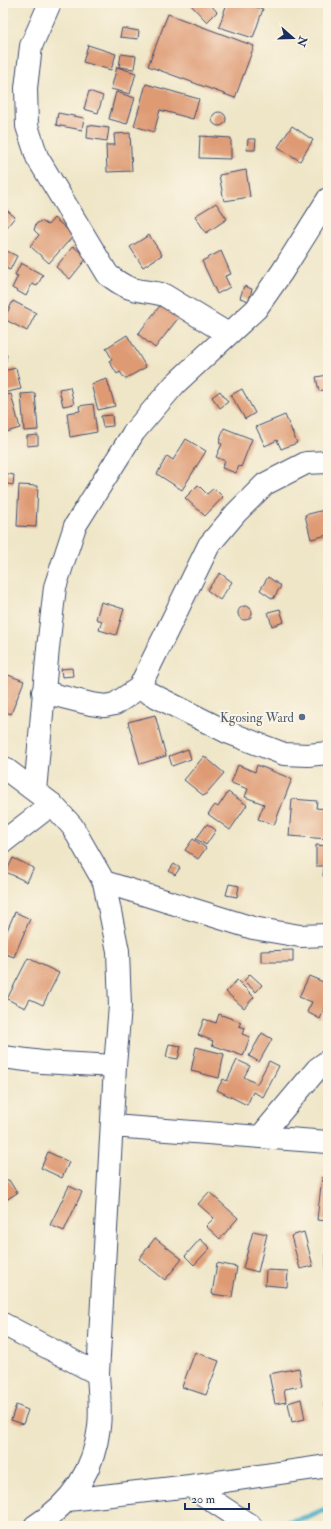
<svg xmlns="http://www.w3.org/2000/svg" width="331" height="1529" font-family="'IM FELL Double Pica',serif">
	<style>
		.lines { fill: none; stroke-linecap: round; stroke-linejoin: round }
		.stream { stroke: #45acc4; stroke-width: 6 }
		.building { fill: #de9a73 }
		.street-casing { stroke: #3b4a6e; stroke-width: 24 }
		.street { stroke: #fff; stroke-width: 22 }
		.service-dot { fill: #5c6f8a; stroke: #fcf5e5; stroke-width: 1.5 }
		.labels { text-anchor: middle; stroke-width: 4; stroke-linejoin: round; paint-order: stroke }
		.service-label { font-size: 13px; fill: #4e5e75; stroke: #fcf5e5; text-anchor: end }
	</style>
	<rect width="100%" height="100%" fill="#fcf5e5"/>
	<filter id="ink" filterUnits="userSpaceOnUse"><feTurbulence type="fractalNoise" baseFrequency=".025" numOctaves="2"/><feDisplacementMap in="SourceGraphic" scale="8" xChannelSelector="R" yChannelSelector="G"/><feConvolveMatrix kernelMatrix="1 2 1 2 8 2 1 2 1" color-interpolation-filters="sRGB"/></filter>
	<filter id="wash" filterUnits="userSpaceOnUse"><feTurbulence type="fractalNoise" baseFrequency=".012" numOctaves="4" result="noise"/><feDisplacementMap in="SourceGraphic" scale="16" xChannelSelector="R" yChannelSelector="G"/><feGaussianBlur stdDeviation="0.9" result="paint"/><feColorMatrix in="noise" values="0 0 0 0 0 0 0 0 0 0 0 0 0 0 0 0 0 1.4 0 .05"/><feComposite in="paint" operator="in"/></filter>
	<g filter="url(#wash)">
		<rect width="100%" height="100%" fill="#efe6c8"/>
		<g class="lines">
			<path class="stream" d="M272,1526L308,1517L328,1508"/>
		</g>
		<g id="blocks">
			<path class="building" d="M189,3H209L217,12L207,22Z
				M227,3H257L256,7L263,9L253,38L219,27Z
				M168,14L254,46L235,98L148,66Z
				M122,28L139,31L138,39L120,37Z
				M88,45L116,54L111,70L83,62Z
				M121,54L136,56L134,69L119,67Z
				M117,67L136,73L130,94L111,89Z
				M146,84L199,99L193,119L160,110L154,132L134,126Z
				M89,91L103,96L98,113L84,109Z
				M116,92L135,98L127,124L109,119Z
				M212 119a7 7 0 1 1 14 0a7 7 0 1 1-14 0Z
				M58,113L84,118L82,130L56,125Z
				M88,125L109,128L107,141L87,138Z
				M292,126L313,140L300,161L278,147Z
				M130,133L132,171L107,172L106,145H115L114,134Z
				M200,136L231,138V159L199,158Z
				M248,139H256L255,150H247Z
				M246,170L250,197L224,201L219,175Z
				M216,203L227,219L206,233L195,216Z
				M3,207L15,217L7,227L3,223Z
				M54,218L74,235L49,263L30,246L39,235L34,230L36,224L41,221L48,225Z
				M149,235L162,255L143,267L130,247Z
				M73,246L87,258L70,279L56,267Z
				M3,249L17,256L10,270L3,267Z
				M221,251L231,274L225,276L230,287L217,294L202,261Z
				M21,263L43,275L37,286L32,284L26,296L12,288L18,276L15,275Z
				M244,286L252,289L249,301L240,298Z
				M13,301L36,313L27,331L4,319Z
				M162,303L179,317L155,348L138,334Z
				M127,335L146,367L125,379L120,372L117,374L109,361L112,359L106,348Z
				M3,353L7,355L4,369H3Z
				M16,368L21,389L3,393V371Z
				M328,375V389L319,391L316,377Z
				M107,379L115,406L98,410L91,384Z
				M70,387L74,404L63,406L59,389Z
				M242,389L255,413L245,419L231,395Z
				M220,391L228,402L220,408L212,397Z
				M35,393L38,430L24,431L21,394Z
				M11,394L20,428L3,433V396Z
				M93,404L97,432L70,437L67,413L80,411L79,406Z
				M112,415L113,426L103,427L101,416Z
				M285,415L297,443L281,449L277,440L265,446L256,427Z
				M224,428L252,439L241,467L239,466L236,473L222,468L225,461L216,457L222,444L219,443Z
				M38,435V445L27,446V436Z
				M186,439L206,451L182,490L157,474L167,456L173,460Z
				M3,473L14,475L13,485L3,483Z
				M19,485L38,486L36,527L17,526Z
				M198,485L207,494L214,488L223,497L205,516L185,498Z
				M324,510L328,527V535L311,539L305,515Z
				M3,518H6L4,531H3Z
				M220,573L232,582L220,600L207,590Z
				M268,577L281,586L273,599L260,590Z
				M101,602L124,609L116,635L99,630L102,621L96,619Z
				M238 613a7 7 0 1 1 14 0a7 7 0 1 1-14 0Z
				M280,609L284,622L272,626L268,612Z
				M72,668L73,676L62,677L61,669Z
				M3,673L24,681L11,714L3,711Z
				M155,715L166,756L140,764L128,722Z
				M188,749L191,759L172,766L169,756Z
				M204,756L224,773L204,796L184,780Z
				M238,765L255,772L257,765L292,779L274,825L258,819L264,804L245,797L248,789L231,783Z
				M228,792L247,805L230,830L208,814L215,805L218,807Z
				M292,799L317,801L316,808L328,809V839L289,836Z
				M207,824L216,830L206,845L196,839Z
				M193,839L206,848L198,859L185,850Z
				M316,845L328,846V877L323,876L324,866H316Z
				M13,858L34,868L27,882L6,872Z
				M174,864L180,868L175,875L169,871Z
				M229,884L239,886L237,897L226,895Z
				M15,912L30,919L14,957L3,953V940Z
				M293,950V962H261V951Z
				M28,958L59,973L43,1005L30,999L25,1008L7,999Z
				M250,974L262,985L256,992L244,981Z
				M309,976L328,984V1001L320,1019L307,1012L312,1002L299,997Z
				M237,980L254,997L244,1008L226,992Z
				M219,1014L241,1022L239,1026L245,1028L242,1034L250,1037L243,1056L212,1045L213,1041L198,1035L204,1019L216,1023Z
				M262,1033L272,1039L259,1062L249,1056Z
				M169,1044L181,1046L178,1059L166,1057Z
				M196,1047L224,1054L219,1078L191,1071Z
				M237,1060L250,1066L244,1077L257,1084L269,1061L279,1066L263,1097L253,1092L247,1105L217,1090L223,1079L227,1081Z
				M48,1152L69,1162L62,1178L41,1168Z
				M322,1177L328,1178V1221L317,1220Z
				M9,1180L17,1193L3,1202V1183Z
				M69,1186L82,1192L64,1231L50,1225Z
				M209,1192L238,1218L220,1239L206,1226L214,1218L198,1204Z
				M326,1224H328V1280H326Z
				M253,1231L267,1234L258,1272L243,1268Z
				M304,1232L313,1266L300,1269L291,1236Z
				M155,1238L182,1259L165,1280L139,1259Z
				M200,1239L210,1248L194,1265L185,1256Z
				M217,1263L237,1267L232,1297L212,1294Z
				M266,1270L288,1271L287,1287L265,1285Z
				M195,1352L219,1361L206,1395L182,1387Z
				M299,1368L302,1386L284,1389L286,1402L275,1404L269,1374Z
				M301,1399L305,1419L292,1422L288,1403Z
				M328,1402V1414L324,1403Z
				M16,1405L28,1410L23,1424L11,1420Z"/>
		</g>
	</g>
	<g filter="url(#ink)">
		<use href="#blocks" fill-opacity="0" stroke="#3b4a6e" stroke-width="1"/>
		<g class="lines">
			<g class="street-casing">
				<path id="street" d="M50,3L31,46L26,88L27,126L37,157L108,275C114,279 120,284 127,287C138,292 152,291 164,295L228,334
					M139,688L227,732L284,754L308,755L328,753
					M43,692L91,704L105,706L115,704L139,688L209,545L236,513L265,484L306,463L328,462
					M3,767L52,804L72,826L104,882L118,951L120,1006L115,1066L98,1374C99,1391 101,1410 99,1427C94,1471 72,1503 35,1526
					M35,791L48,648L55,587L75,526L134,432L175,384L256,309L282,272L328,199
					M3,842L52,804
					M104,882L253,928L300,936L328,935
					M3,1057L42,1062L115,1066
					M112,1126L328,1142
					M260,1137L317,1069L328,1061
					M3,1324L98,1374
					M190,1486L251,1526
					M68,1500L190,1486L328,1466"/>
			</g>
			<use href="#street" class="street"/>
		</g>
	</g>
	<circle class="service-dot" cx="302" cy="717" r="4"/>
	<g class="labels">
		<g class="service-label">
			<text x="294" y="722">Kgosing Ward</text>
		</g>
	</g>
	<rect width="331" height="1529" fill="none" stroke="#fcf5e5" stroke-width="16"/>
	<g transform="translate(293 38) rotate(110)" stroke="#fcf5e5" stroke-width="3" paint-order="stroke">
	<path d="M0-3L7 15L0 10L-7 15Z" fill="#1b2f5e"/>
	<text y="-6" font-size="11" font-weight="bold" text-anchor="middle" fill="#1b2f5e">N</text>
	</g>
	<path d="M185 1503v6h64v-6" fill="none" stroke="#1b2f5e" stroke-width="2"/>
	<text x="191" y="1503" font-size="12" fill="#1b2f5e" stroke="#fcf5e5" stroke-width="3" paint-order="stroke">20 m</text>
</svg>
